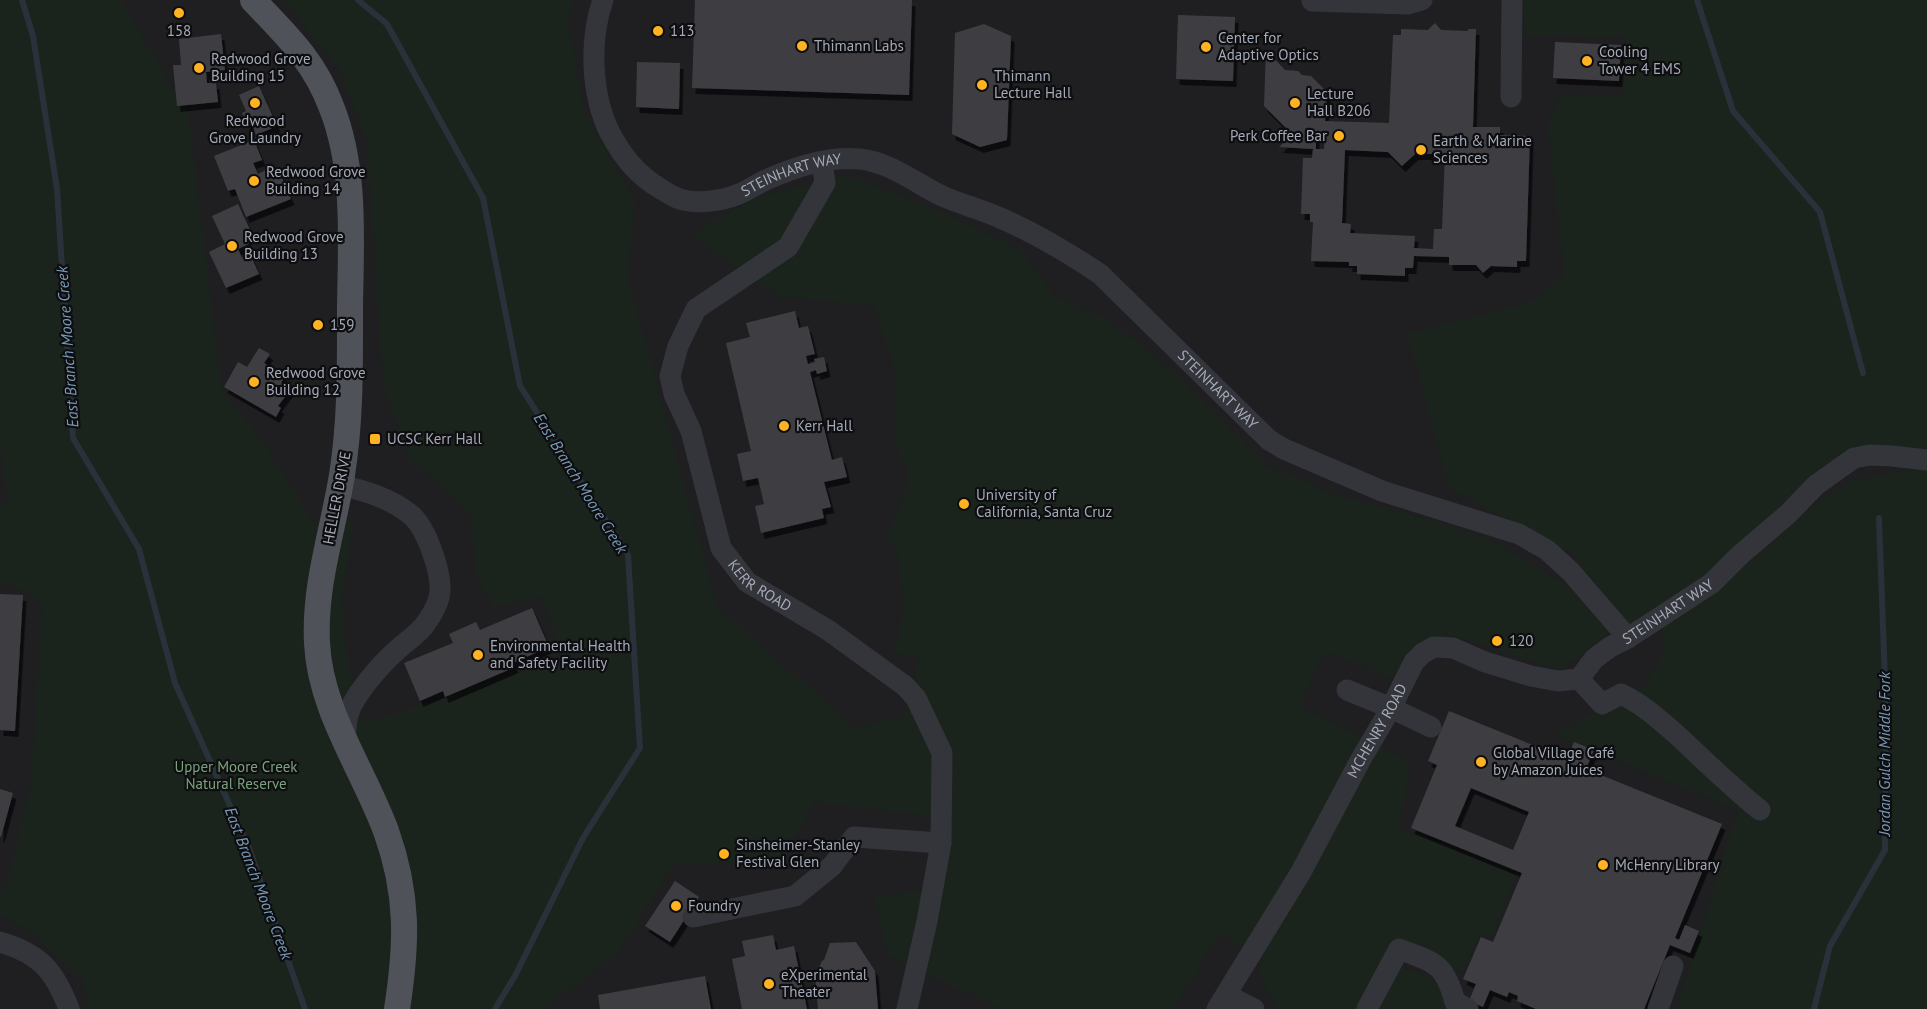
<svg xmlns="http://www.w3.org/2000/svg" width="1927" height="1009" font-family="'PT Sans',sans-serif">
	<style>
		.built { fill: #1f1f22 }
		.green { fill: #1b241c }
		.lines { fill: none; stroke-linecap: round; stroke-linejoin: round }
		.stream { stroke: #29323a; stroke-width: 6 }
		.building { fill: #3d3e43; fill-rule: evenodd; filter: url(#shadow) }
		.minor { stroke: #34353b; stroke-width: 21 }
		.major { stroke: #50525a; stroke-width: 26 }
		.poi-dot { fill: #ffb322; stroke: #0e0e10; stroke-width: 2 }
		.labels { text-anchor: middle; stroke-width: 4.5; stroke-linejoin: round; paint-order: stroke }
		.poi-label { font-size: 15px; fill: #a4aab7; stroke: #0e0e10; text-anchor: start }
		.street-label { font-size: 15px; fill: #a4aab7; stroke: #0e0e10 }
		.park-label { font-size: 15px; fill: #79a37c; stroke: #0e0e10 }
		.water-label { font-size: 16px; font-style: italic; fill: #7899b5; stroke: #0e0e10 }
	</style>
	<defs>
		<filter id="shadow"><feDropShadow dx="3.5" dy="6" stdDeviation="0" flood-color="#0009"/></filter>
	</defs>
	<rect width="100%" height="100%" fill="#131315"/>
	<path class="built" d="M0,0H1927V1009H0Z"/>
	<path class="green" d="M0,0H121L189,116L221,388L262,440L313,522L353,520L342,597L348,667L364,724L564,658L542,597L494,607L477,577L470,511L409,458L383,384L367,140L339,69L283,0H574L567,18L585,112L635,202L628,278L717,607L855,728L904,717L919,657L895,653L904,608L898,556L887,538L910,480L894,436L896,373L874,305L780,297L692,237L730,211L756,198L845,175L925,205L1021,250L1054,296L1109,320L1183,381L1265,465L1336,495L1428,519L1488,538L1572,589L1612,631L1559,670L1454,635L1414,647L1396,680L1325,650L1300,707L1412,763L1398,827L1516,875L1491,938L1480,935L1464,972L1395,946L1358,1009H1278L1259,976L1261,966L1221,931L1174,1009H1002L887,955L875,897L939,888L950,818L814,802L781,861L675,864L615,956L543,1009H89L83,979L27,930L0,914V894L5,891L31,785L42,608L21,588L0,582V502H8L0,443Z
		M1523,0H1927V453L1891,447L1840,455L1707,576L1630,627L1571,553L1450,489L1407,334L1528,303L1564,275L1548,125L1560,94L1622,95L1626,38L1525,35Z
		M1923,467L1927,468V1009H1677L1738,810L1555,735L1647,683L1666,649L1661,627L1717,591L1807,511L1849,481Z
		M1401,967L1435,980L1456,1009H1377Z"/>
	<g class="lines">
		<path class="stream" d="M22,0L33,36L57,189L73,438L139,549L175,683L249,848L305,1009
			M358,0L387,24L483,198L520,386L628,555L640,748L583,838L516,974L495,1009
			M1697,0L1733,111L1820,212L1863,373
			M1814,1009L1830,946L1885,850L1886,708L1879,518"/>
	</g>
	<path class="building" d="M695,0H912L909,95L692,88Z
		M1178,15L1235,17L1233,81L1176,79Z
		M1435,23L1441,30L1468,31V29H1476L1473,127H1500V135L1530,136L1526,261H1517V267L1491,266L1483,273L1476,265H1449V257L1414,256L1413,268H1405V276L1357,274V266H1349V262L1311,261L1313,222H1310V214H1301L1303,158H1312L1313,149L1279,147L1292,134L1264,106L1266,50L1285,70L1298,71L1302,75L1311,76L1327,92L1325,121L1389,123L1393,35H1401V29L1428,30ZM1316,133L1325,134L1324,149H1316ZM1345,150L1388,152L1402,166L1415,154H1445L1442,229H1434L1433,249L1414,248L1415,236L1350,233L1351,224L1342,223Z
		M984,24L1011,36L1007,140L980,147L952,134L955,33Z
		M221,34L225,70L206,72L207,83H216L218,102L177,106L173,65H181L179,39Z
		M1555,42L1621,45L1619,81L1553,78Z
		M637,62L680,63L679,109L636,107Z
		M259,86L277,126L256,135L252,124L248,126L242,113L246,111L239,95Z
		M254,140L262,160L253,163L258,174L268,169L270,174L279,171L291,199L246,217L235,189L228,191L214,156Z
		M238,204L253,236L247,239L249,244L238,249L242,258L250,254L259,274L226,288L209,252L225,244L212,216Z
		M795,311L799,328L808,326L815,354L806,356L808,364L815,362L814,359L824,357L827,371L817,374L816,370L810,372L832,460L842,457L847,477L824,482L831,507L822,509L824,518L761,533L755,506L764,504L758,478L743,481L737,454L751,451L726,343L750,337L746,323Z
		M259,348L270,354L264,363L269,366L264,375L273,380L278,372L285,376L281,383L291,389L278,406L281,408L276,417L224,387L238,362L247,367Z
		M0,594L23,595L15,731L0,730Z
		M532,608L549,647L513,663L515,667L445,697L443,691L420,701L404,663L453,643L449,634L476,622L480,630Z
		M1449,711L1567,759L1574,742L1594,750L1586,769L1722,824L1675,938L1679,940L1685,925L1699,931L1690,953L1670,945L1644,1009H1536L1517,1001L1518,996L1509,992L1507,997L1490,990L1483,1007L1469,1001L1476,984L1463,979L1481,937L1493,942L1522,873L1411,828L1437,765L1428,761ZM1471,788L1529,812L1513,850L1455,826Z
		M0,789L13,793L1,837L0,836Z
		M675,881L699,897L670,942L645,926Z
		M773,935L776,950L794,946L807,1009H742L732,959L745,956L742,941Z
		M856,942L875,971L878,1009H818L815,976L822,961L824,960L830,943Z
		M705,976L711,1009H600L598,995Z"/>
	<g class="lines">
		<g class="minor">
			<path id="s1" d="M603,0C589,40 591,95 610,133C623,157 637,175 661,189C666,192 672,196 677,198C695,205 722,201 739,194C749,190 758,183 768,179C795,167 830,156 860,159C889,162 916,183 942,196C960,204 980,209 998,217C1034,232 1067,252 1100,274L1269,440L1284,449L1382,491L1519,534L1547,550L1571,572L1628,638"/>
			<path d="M1312,1L1408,4L1422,0"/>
			<path d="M1511,97L1512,0"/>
			<path id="s2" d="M822,162L825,183L788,247L696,309L678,346L670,376L674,394L691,431L721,548L747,582L828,630L905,686L916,698L942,753L941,843L927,921L907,1009"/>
			<path d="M340,485C366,491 390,498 411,515C426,527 441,571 440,590C440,601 432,615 426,623C419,634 405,642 396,651C381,664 355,694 349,712C346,720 346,731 345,739"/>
			<path d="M1579,679L1602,704L1621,694C1642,704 1659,719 1677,735C1704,760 1731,787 1760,810"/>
			<path d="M1347,690L1391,708L1431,727"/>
			<path d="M693,917L795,896L832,866L854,837L941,843"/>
			<path d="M0,942C39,953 55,971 69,1009"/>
			<path d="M1226,995L1254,1009"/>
			<path id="s3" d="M1217,1009L1301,872L1361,759L1391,708L1414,662L1423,653L1434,647L1453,648L1485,662L1531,676L1558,681L1579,679L1594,659L1610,647L1628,638L1712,583L1740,555L1788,514L1816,485L1854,458L1870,455L1892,456L1927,460"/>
			<path d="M1367,1009L1399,949C1435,963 1444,962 1455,1002L1468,1009"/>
			<path d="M1658,1009L1673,966"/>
		</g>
		<path class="major" d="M253,0C285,34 314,60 331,106C356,168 351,239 350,305C350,363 351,418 342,475C333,531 314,585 317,643C320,710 363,769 386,831C409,895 407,944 397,1009"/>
	</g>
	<g class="poi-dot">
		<circle cx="179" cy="13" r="6"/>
		<circle cx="658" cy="31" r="6"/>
		<circle cx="802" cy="46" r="6"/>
		<circle cx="1206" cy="47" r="6"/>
		<circle cx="1587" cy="61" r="6"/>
		<circle cx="199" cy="68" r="6"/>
		<circle cx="982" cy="85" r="6"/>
		<circle cx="255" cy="103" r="6"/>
		<circle cx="1295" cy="103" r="6"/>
		<circle cx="1339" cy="136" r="6"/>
		<circle cx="1421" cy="150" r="6"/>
		<circle cx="254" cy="181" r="6"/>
		<circle cx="232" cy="246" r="6"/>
		<circle cx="318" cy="325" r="6"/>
		<circle cx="254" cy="382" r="6"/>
		<circle cx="784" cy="426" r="6"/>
		<rect x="369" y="433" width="12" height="12" rx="3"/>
		<circle cx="964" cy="504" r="6"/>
		<circle cx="1497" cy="641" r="6"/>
		<circle cx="478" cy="655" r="6"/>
		<circle cx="1481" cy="762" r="6"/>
		<circle cx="724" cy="854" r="6"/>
		<circle cx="1603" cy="865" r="6"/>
		<circle cx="676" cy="906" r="6"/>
		<circle cx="769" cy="984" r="6"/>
	</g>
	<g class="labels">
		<g class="poi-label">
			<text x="179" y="36" text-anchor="middle">158</text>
			<text x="670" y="36">113</text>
			<text x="1218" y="43">Center for<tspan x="1218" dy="17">Adaptive Optics</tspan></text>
			<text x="814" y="51">Thimann Labs</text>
			<text x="1599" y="57">Cooling<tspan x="1599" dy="17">Tower 4 EMS</tspan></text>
			<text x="211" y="64">Redwood Grove<tspan x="211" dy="17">Building 15</tspan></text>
			<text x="994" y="81">Thimann<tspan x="994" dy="17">Lecture Hall</tspan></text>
			<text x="1307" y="99">Lecture<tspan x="1307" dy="17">Hall B206</tspan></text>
			<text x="255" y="126" text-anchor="middle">Redwood<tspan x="255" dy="17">Grove Laundry</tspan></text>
			<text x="1327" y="141" text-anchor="end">Perk Coffee Bar</text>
			<text x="1433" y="146">Earth &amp; Marine<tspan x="1433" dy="17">Sciences</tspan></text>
			<text x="266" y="177">Redwood Grove<tspan x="266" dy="17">Building 14</tspan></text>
			<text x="244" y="242">Redwood Grove<tspan x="244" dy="17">Building 13</tspan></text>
			<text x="330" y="330">159</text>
			<text x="266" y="378">Redwood Grove<tspan x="266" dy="17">Building 12</tspan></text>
			<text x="796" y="431">Kerr Hall</text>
			<text x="387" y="444">UCSC Kerr Hall</text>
			<text x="976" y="500">University of<tspan x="976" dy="17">California, Santa Cruz</tspan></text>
			<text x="1509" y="646">120</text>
			<text x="490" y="651">Environmental Health<tspan x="490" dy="17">and Safety Facility</tspan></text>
			<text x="1493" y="758">Global Village Café<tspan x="1493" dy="17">by Amazon Juices</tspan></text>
			<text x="736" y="850">Sinsheimer-Stanley<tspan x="736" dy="17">Festival Glen</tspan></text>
			<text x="1615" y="870">McHenry Library</text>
			<text x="688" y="911">Foundry</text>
			<text x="781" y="980">eXperimental<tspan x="781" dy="17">Theater</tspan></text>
		</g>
		<g class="street-label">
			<text dy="5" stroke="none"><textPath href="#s1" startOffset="351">STEINHART WAY</textPath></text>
			<text dy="5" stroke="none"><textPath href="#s1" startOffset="855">STEINHART WAY</textPath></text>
			<text transform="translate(337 498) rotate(-79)" y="5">HELLER DRIVE</text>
			<text dy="5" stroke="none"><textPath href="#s2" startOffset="513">KERR ROAD</textPath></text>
			<text dy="5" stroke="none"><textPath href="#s3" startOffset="688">STEINHART WAY</textPath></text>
			<text dy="5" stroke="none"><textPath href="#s3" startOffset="321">MCHENRY ROAD</textPath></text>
		</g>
		<g class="park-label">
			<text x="236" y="772">Upper Moore Creek<tspan x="236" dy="17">Natural Reserve</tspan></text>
		</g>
		<g class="water-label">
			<text transform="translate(67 347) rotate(-94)" y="6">East Branch Moore Creek</text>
			<text transform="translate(581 483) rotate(58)" y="6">East Branch Moore Creek</text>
			<text transform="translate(1884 754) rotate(-90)" y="6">Jordan Gulch Middle Fork</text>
			<text transform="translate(259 883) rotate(69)" y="6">East Branch Moore Creek</text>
		</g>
	</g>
</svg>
